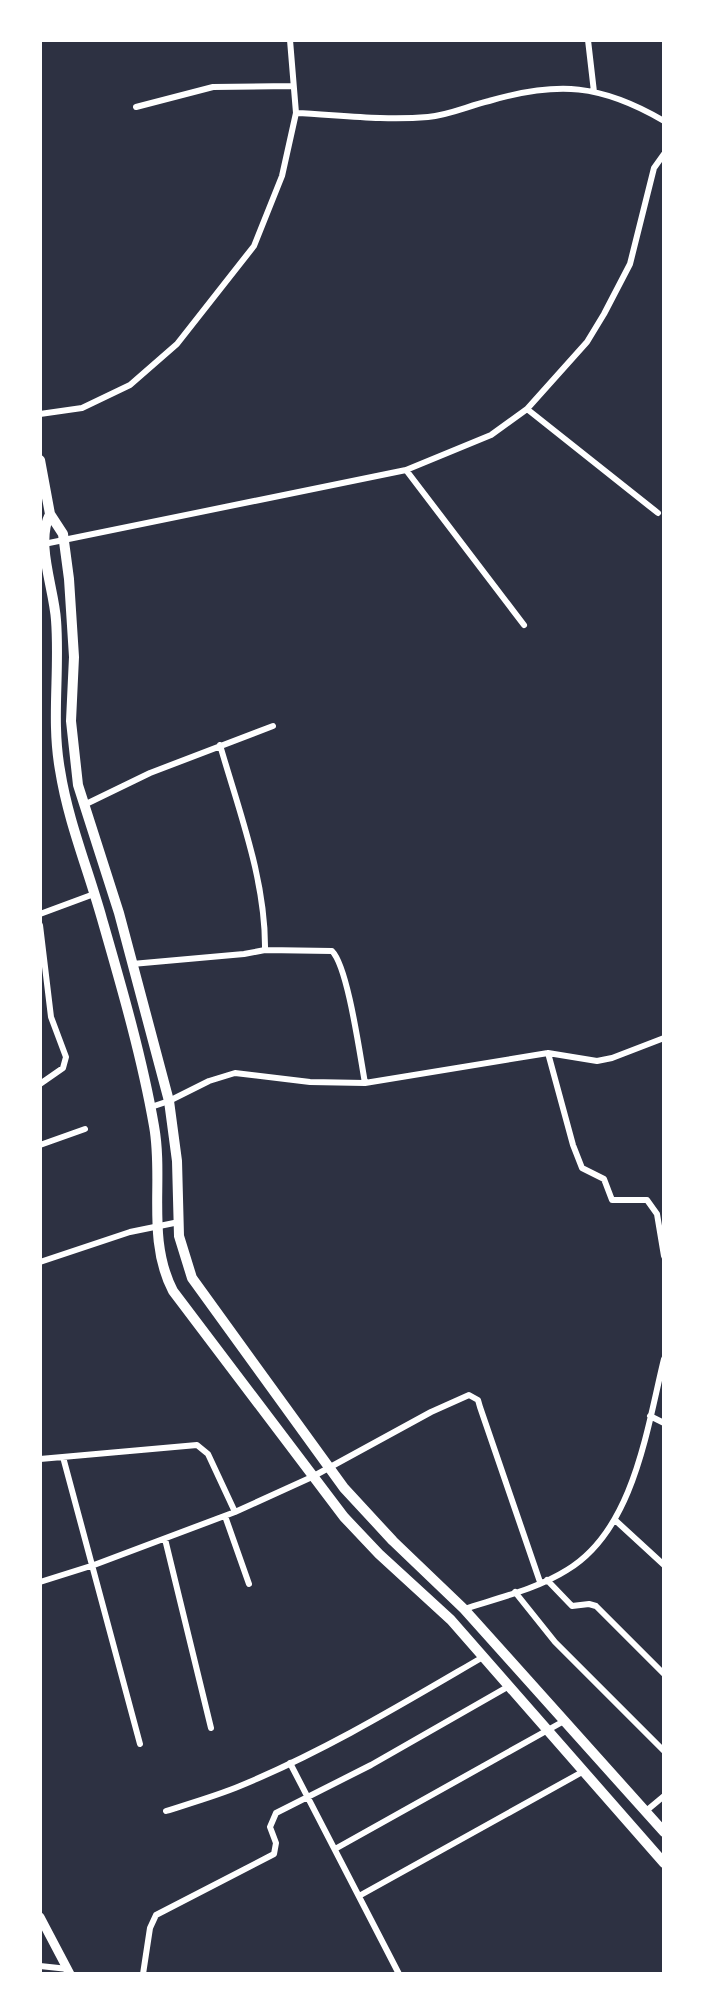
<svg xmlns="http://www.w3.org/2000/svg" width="704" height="2014" font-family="Cabin,sans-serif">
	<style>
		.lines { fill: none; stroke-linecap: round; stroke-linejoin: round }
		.minor { stroke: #fff; stroke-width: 6 }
		.tertiary { stroke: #fff; stroke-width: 9 }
		.secondary { stroke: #fff; stroke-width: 10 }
	</style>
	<rect width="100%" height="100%" fill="#2d3142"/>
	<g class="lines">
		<path class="minor" d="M588,40L594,92
			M136,107L213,87L293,86
			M296,113C339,115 384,121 428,117C449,115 468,106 489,101C558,81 601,84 664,121
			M527,409L658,513
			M40,414L82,408L130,385L177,344L254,246L282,176L296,113L290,40
			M406,470L524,625
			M44,544L406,470L491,435L527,409L587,342L604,314L630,264L654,168L664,154
			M220,745C239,811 266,881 265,950
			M84,805L150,773L273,726
			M40,914L94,894
			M40,925L51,1017L66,1057L63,1068L40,1084
			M132,964L244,954L265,950L332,951C348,967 360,1056 365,1083
			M548,1053L573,1145L582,1168L604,1179L612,1200H647L657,1214L664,1256
			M151,1107L169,1101L209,1081L235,1073L310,1082L365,1083L548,1053L597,1061L612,1058L664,1038
			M40,1145L85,1129
			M40,1262L130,1232L179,1222
			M650,1416L664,1423
			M63,1457L140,1744
			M40,1459L197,1445L208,1454L235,1512
			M225,1516L249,1584
			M615,1520L664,1565
			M165,1539L211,1728
			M547,1580L572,1606L589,1604L596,1606L664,1674
			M40,1582L94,1565L235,1512L312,1477L431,1412L469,1395L478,1400L480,1407L540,1582
			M515,1592L555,1642L664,1751
			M464,1609C498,1598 537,1589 567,1570C634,1530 647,1428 664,1359
			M290,1763L399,1974
			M166,1811C191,1803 216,1796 240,1786C325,1751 404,1703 483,1657
			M646,1811L664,1796
			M335,1849L564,1721
			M359,1896L584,1771
			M40,1966L68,1969
			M143,1974L150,1928L156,1915L274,1854L276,1843L270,1827L276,1813L371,1765L509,1686"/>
		<path class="tertiary" d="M40,1917L70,1974"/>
		<path class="secondary" d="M40,460L50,514L63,534L69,579L74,657L71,721L78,785L119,913L169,1101L177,1161L179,1236L192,1278L344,1488L393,1541L464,1609L664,1832
			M50,514C35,543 54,588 56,620C60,671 51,720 60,770C68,821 88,869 102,919C121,985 142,1057 154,1126C164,1181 146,1239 173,1291L344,1517L379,1554L451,1620L664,1863"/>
	</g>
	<rect width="704" height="2014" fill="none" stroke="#ffffff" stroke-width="84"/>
</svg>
